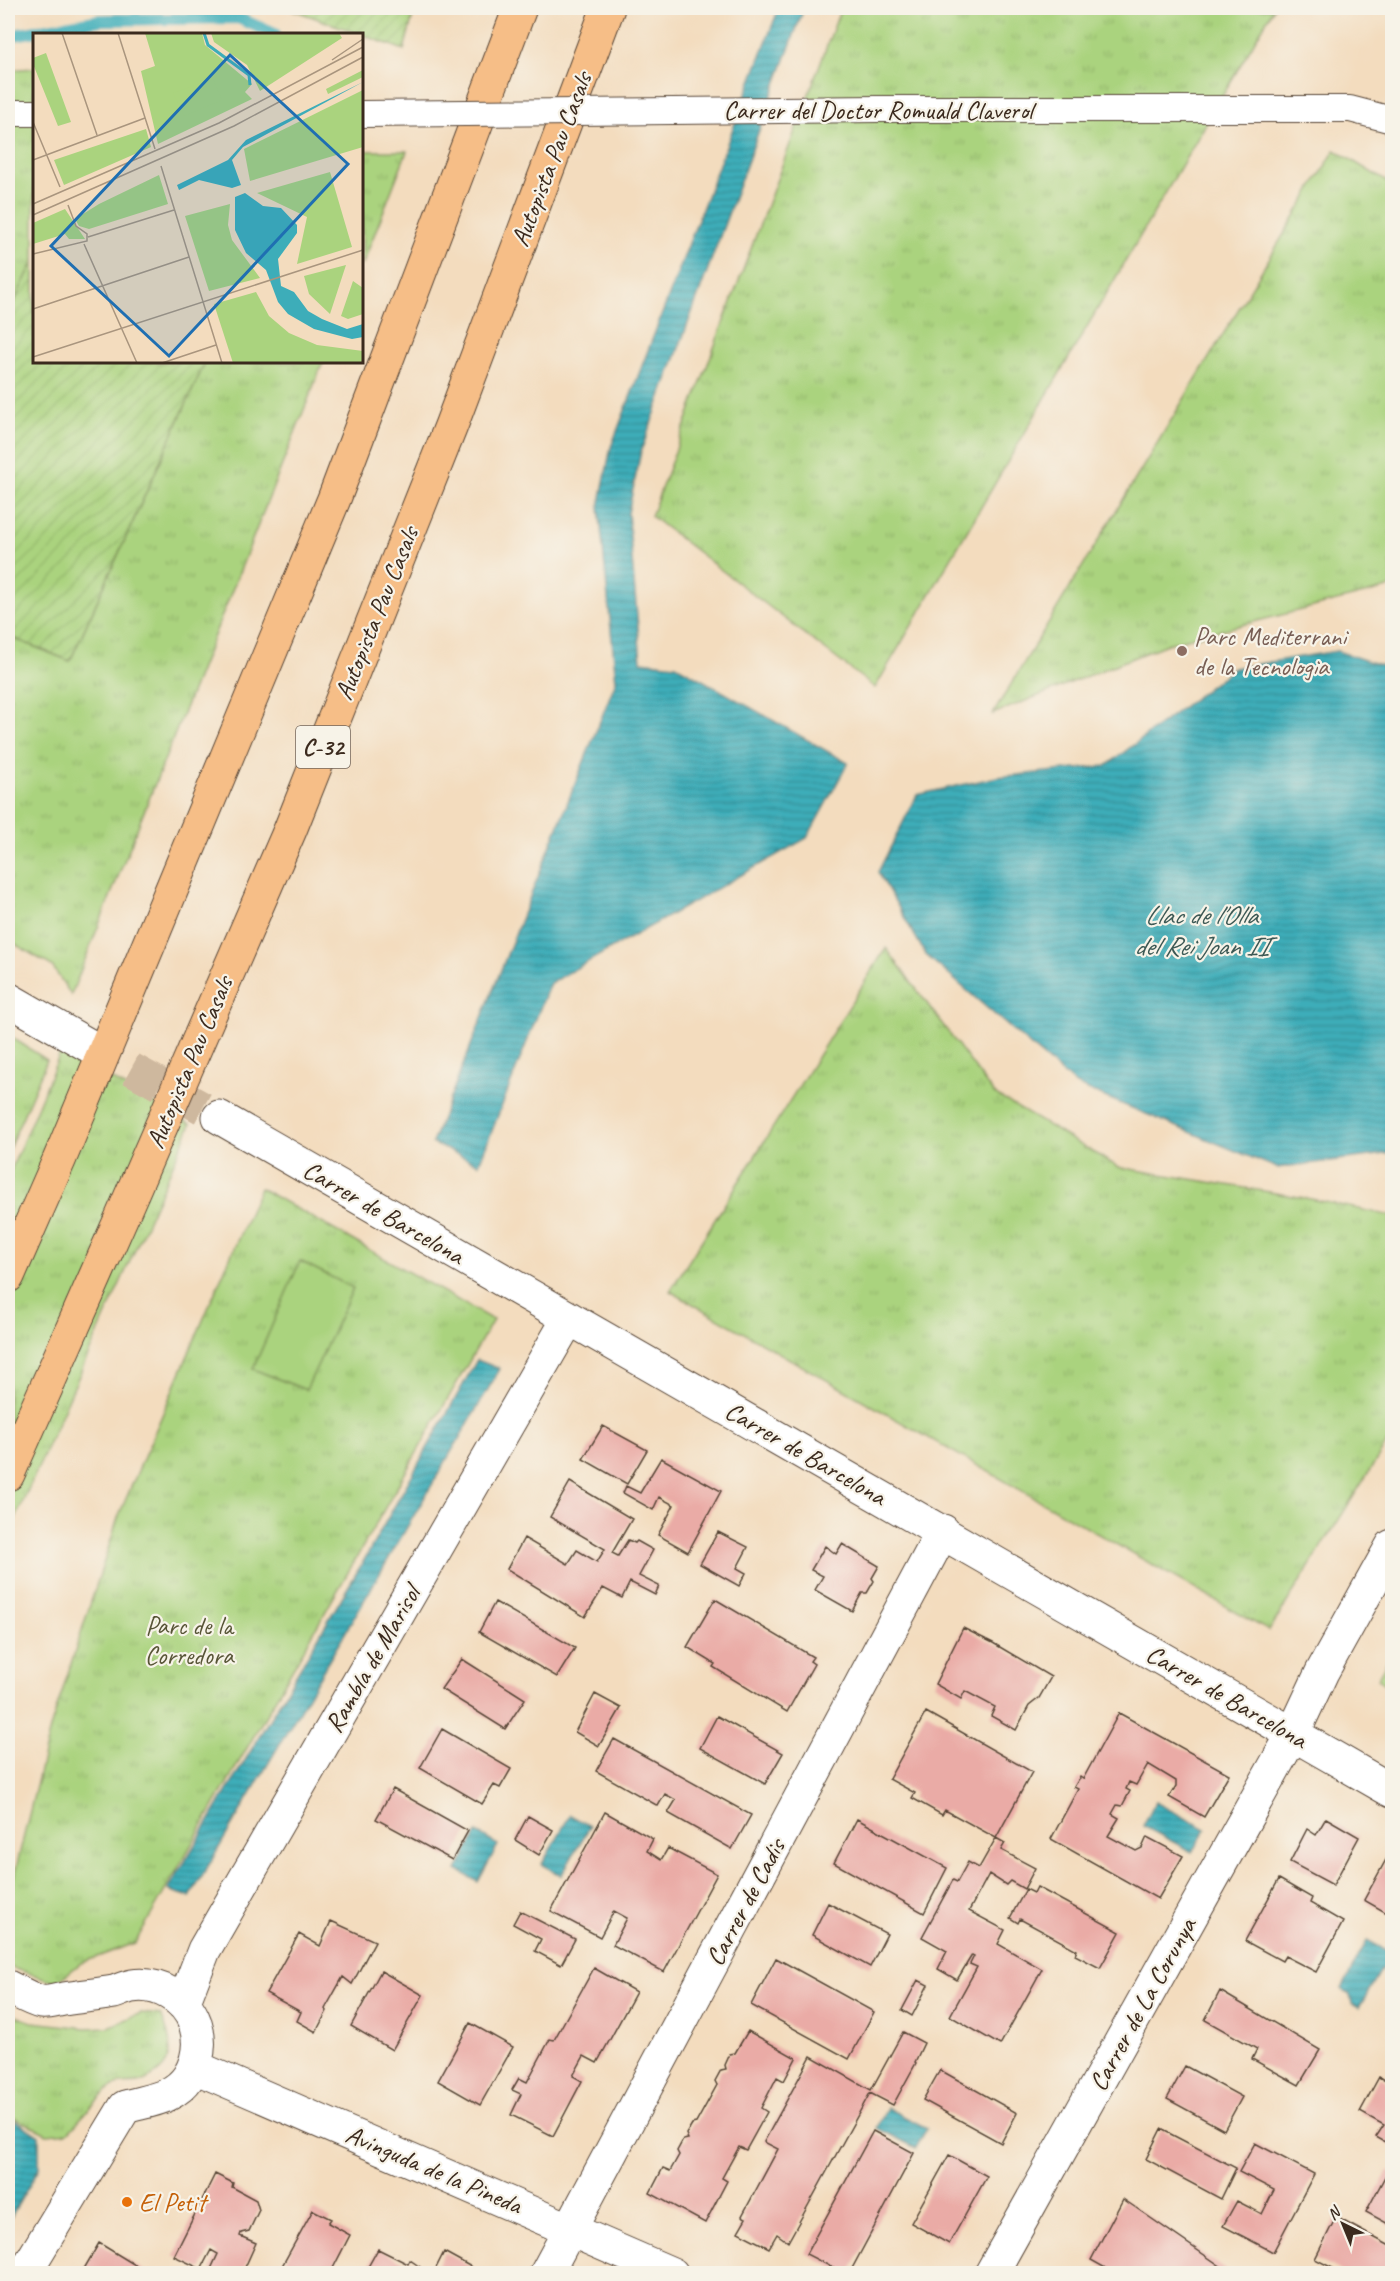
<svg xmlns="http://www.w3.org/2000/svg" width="1400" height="2281" font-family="Caveat,sans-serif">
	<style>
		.grass { fill: url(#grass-tufts); stroke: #727e4e; stroke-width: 1.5 }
		.garden { fill: url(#garden-furrows); stroke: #727e4e; stroke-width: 1.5 }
		.pitch { fill: #aad37e; stroke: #727e4e; stroke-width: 1.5 }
		.water { fill: url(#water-rules); stroke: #3c6c6c; stroke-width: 1.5 }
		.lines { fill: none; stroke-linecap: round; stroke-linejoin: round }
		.stream { stroke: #3dadb9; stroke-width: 12 }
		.building { fill: #eaaba6 }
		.minor-tunnel { stroke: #ceb89e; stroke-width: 33; stroke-dasharray: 33 16; stroke-linecap: butt }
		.pedestrian-casing { stroke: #574536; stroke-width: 28 }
		.minor-casing { stroke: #574536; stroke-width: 35 }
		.motorway-casing { stroke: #574536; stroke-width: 35 }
		.pedestrian { stroke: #fff; stroke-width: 26 }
		.minor { stroke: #fff; stroke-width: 33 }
		.motorway { stroke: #f6be87; stroke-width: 33 }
		.pedestrian-bridge-casing { stroke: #574536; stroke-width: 28; stroke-linecap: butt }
		.pedestrian-bridge { stroke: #fff; stroke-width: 26 }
		.education-dot { fill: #8d6e63; stroke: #f7f3e8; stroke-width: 2 }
		.food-dot { fill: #e8710a; stroke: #f7f3e8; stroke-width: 2 }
		.labels { text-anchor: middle; stroke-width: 4.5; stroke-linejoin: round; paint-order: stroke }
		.shield { fill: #f7f3e8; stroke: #73665b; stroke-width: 1.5 }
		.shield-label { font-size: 24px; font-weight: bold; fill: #3b2a1e }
		.street-label { font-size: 26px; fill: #3b2a1e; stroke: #f7f3e8 }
		.education-label { font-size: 26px; fill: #785e54; stroke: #f7f3e8; text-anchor: start }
		.park-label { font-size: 26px; fill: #575436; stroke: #f7f3e8 }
		.food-label { font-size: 26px; fill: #c56008; stroke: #f7f3e8; text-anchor: start }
		.water-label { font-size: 27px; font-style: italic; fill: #3c5854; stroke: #f7f3e8 }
		.inset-river { fill: none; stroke: #3dadb9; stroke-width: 3 }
		.inset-road { fill: none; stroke: #a9957e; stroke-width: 1.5 }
		.view { fill: #1f6fb2; fill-opacity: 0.15; stroke: #1f6fb2; stroke-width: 3 }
		.inset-edge { fill: none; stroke: #3b2a1e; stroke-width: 3 }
	</style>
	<defs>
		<pattern id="grass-tufts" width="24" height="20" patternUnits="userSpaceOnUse" patternTransform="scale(1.5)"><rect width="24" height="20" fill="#aad37e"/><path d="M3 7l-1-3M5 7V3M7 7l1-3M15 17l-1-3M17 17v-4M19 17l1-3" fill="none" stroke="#93b56c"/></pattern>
		<pattern id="garden-furrows" width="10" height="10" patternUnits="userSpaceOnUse" patternTransform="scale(1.5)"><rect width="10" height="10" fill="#aad37e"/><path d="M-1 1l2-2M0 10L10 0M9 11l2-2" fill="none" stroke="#93b56c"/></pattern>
		<pattern id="water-rules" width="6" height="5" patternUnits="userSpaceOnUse" patternTransform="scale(1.5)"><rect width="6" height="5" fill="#3dadb9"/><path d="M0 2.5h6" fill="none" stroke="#348d96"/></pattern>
	</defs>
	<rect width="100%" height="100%" fill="#f7f3e8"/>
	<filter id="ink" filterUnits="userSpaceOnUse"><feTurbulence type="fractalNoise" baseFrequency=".0167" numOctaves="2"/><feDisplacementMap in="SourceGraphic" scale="12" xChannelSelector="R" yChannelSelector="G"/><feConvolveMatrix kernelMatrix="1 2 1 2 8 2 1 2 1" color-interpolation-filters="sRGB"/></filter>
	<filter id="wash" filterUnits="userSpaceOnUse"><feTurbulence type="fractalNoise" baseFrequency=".008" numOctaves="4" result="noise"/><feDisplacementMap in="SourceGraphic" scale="24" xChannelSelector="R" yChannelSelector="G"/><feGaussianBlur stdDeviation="1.35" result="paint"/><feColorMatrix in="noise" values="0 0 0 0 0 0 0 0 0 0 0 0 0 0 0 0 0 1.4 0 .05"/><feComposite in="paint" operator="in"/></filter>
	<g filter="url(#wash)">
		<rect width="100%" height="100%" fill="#f3dcbe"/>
		<path class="grass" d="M841,8H1274L875,688L651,516Z
			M34,68V261L8,314V70Z
			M1335,150L1392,185V587L1167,644L993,714Z
			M362,151H407L362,266Z
			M205,362H323L71,995L52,966L8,940V636L70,661Z
			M886,948L994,1094L1118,1167L1311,1199L1392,1216V1435L1269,1631L670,1291Z
			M8,1035L47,1060L8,1151Z
			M61,1051L191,1124L8,1535V1177Z
			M260,1188L493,1320L135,1943L81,1963L57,1982L8,1967V1901L50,1729L119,1515Z
			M1392,1653V1688L1377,1679Z
			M8,2013L32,2022L86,2028L109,2027L141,2013L161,2015C175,2046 176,2068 141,2082C133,2085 122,2082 113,2086C106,2089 76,2124 68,2132L47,2134L15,2118L8,2131Z"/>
		<path class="garden" d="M288,8H415L404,50Z
			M34,261V362H205L70,661L8,636V314Z"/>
		<path class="pitch" d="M300,1261L353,1288L306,1390L253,1369Z"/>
		<path class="water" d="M779,8H804L641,451L628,513L641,661L676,665L848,763L807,838L550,983L479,1164L432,1143L616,681L599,507L611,447Z
			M1337,651L1392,669V1153L1277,1168L1076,1085L926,955L878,872L917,795L997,777L1106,766L1234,668Z
			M477,1360L500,1369L190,1897L168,1890L363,1562Z
			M1155,1802L1206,1829L1192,1852L1143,1826Z
			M570,1815L590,1826L561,1876L542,1864Z
			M477,1833L498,1845L478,1882L457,1870Z
			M1367,1940L1391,1953L1359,2008L1352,2004L1350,1994L1342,1989Z
			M887,2108L927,2128L916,2148L877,2128Z
			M16,2121L39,2136V2168L8,2222V2137Z"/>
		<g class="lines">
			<path class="stream" d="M8,36L100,20L238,18L275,34"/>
		</g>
		<g id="blocks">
			<path class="building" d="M603,1426L647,1450L627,1484L583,1459Z
				M661,1458L721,1491L688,1552L658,1535L674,1505L659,1497L653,1510L623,1493L626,1486L640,1493Z
				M570,1482L632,1519L612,1553L618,1556L628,1540L635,1543L637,1541L653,1550L639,1576L659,1586L655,1595L630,1582L622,1598L603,1588L585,1617L507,1569L524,1538L568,1564L577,1550L597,1562L605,1549L550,1517Z
				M718,1532L748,1547L737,1568L746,1573L739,1586L700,1564Z
				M842,1544L879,1566L872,1578L874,1581L867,1593H862L852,1611L815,1590L823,1576L811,1570L825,1546L836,1554Z
				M715,1599L813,1657L810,1661L814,1664L787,1712L713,1667L715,1664L687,1647Z
				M495,1602L575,1648L557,1677L479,1632Z
				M963,1628L993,1643L1051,1677L1039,1698L1029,1706L1016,1730L991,1716L995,1707L965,1691L961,1699L935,1684Z
				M462,1659L525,1699L505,1729L441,1689Z
				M595,1694L621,1708L599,1746L575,1732Z
				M926,1712L1032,1772L996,1838L945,1810L942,1815L912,1798L915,1793L889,1779Z
				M1119,1713L1229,1774L1204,1817L1169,1797L1176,1786V1781L1148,1764L1136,1785L1129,1782L1126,1789L1130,1791L1122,1806L1117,1805L1112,1814L1119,1818L1108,1836L1136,1851L1142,1848L1147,1837L1183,1856L1158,1899L1051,1839L1078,1789L1074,1787L1080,1777L1083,1779Z
				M717,1716L783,1753L765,1784L700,1748Z
				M442,1729L511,1769L500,1788L494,1785L482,1804L420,1768Z
				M614,1739L751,1815L732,1849L668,1813L676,1800L665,1794L658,1806L596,1771Z
				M393,1789L468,1831L452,1860L376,1819Z
				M605,1812L653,1839L647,1851L661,1860L668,1848L717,1874L664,1972L613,1945L627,1918L614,1911L600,1937L551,1911Z
				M528,1816L553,1830L539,1855L515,1840Z
				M1326,1818L1359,1837L1333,1885L1290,1862L1307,1829L1316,1835Z
				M857,1819L947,1868L924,1913L834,1863Z
				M996,1838L1005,1843L1001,1850L1035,1868L1024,1889L1010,1881L1006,1885L989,1874L969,1911L1005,1930L998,1944L1042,1969L1000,2045L950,2016L977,1967L970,1964L974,1956L972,1955L957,1980L938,1969L947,1951L922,1937L953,1880L957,1882L968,1862L979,1868Z
				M1388,1856L1392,1858V1916L1364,1900Z
				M1279,1879L1312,1898L1310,1903L1343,1922L1316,1972L1285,1956L1282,1961L1245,1941Z
				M1037,1887L1120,1932L1100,1968L1075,1955L1077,1950L1020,1919L1018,1923L1010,1918L1026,1889L1034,1893Z
				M828,1903L887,1934L870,1967L812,1935Z
				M520,1911L575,1939L561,1965L535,1951L541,1939L513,1924Z
				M331,1921L375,1941L352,1984L343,1977L325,2009L327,2011L316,2032L297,2021L301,2012L266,1993L299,1934L320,1946Z
				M776,1958L874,2012L849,2059L751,2005Z
				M594,1968L636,1992L597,2063L584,2056L573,2076L582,2081L553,2136L511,2115L521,2094L512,2090L519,2078L527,2082L550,2039L554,2040Z
				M381,1971L423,1995L392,2050L351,2026Z
				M918,1980L928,1985L912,2016L902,2010Z
				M1220,1991L1320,2050L1299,2085L1252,2059L1257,2049L1205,2020Z
				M470,2023L513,2047L480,2105L438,2081Z
				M748,2031L796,2058L784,2081L777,2077L761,2108L767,2112L746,2150L739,2147L722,2178L727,2181L705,2223L650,2193L663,2168L670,2171L679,2155L677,2151L683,2140L688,2139L686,2134L692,2124L696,2123L717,2085L715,2081L721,2070L726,2069L725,2065L730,2054L735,2053Z
				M903,2032L924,2043L915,2062L916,2063L893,2105L870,2093L788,2242L777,2234L769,2248L738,2232L746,2218L742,2216L778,2149L764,2142L811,2056L871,2090Z
				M1185,2066L1242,2097L1224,2130L1167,2099Z
				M940,2070L1017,2113L1001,2143L923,2100Z
				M1379,2077L1392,2085V2146L1376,2137L1384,2125L1360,2112Z
				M1161,2129L1236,2168L1221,2199L1146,2159Z
				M873,2131L914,2153L849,2274H845L806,2254Z
				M1255,2143L1314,2174L1273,2252L1223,2226L1237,2201L1262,2214L1274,2190L1239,2172Z
				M949,2155L987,2176L949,2244L911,2223Z
				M1388,2171L1392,2173V2226L1366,2212Z
				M215,2174L233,2183L232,2187L256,2200L259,2210L249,2231L241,2233L240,2236L256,2243L242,2274H220L211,2269L218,2254L211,2250L201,2269L174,2256Z
				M1123,2199L1232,2274H1116L1091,2260Z
				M313,2210L331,2219L328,2223L350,2235L330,2274H296L282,2266Z
				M1336,2217L1392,2247V2274H1344L1315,2259Z
				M99,2243L150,2274H81Z
				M378,2249L408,2264L410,2260L423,2269L421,2274H364Z
				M444,2252L484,2274H433Z"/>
		</g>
	</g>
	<g filter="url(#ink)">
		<use href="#blocks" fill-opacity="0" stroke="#574536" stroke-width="1.5"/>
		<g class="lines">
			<path class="minor-tunnel" d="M88,1045L219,1117"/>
			<g class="pedestrian-casing">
				<path id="pedestrian" d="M878,109H1350L1392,120
					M8,113H34"/>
			</g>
			<g class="minor-casing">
				<path id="minor" d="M8,999L88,1045
					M219,1117L1392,1791
					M8,1987C17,1991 31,2000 41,2002C48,2003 57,2000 64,1999C81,1996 98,1995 114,1992C120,1990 126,1987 132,1986C158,1982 186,1998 195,2023C201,2041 199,2059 189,2076C174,2099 149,2100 125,2107L24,2274
					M183,2004L204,1950L569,1318
					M195,2067L672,2274
					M546,2274L943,1531
					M991,2274L1293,1734L1322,1672L1392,1546"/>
			</g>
			<g class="motorway-casing">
				<path id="motorway" d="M8,1276L60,1158L334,499L520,8
					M8,1474L123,1214L290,830L451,426L608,8"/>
			</g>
			<use href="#pedestrian" class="pedestrian"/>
			<use href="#minor" class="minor"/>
			<use href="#motorway" class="motorway"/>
			<g class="pedestrian-bridge-casing">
				<path id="pedestrian-bridge" d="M362,114L878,109"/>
			</g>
			<use href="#pedestrian-bridge" class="pedestrian-bridge"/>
		</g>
	</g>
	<circle class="education-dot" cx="1182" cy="651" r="6"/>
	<circle class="food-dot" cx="127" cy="2202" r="6"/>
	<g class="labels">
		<rect class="shield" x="296" y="726" width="54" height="42" rx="4.5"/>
		<g class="shield-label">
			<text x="323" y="755">C-32</text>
		</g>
		<g class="street-label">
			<text x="878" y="119">Carrer del Doctor Romuald Claverol</text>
			<text transform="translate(551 159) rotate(-69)" y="9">Autopista Pau Casals</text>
			<text transform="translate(376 613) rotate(-68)" y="9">Autopista Pau Casals</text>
			<text transform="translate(189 1062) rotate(-67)" y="9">Autopista Pau Casals</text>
			<text transform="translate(384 1212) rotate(30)" y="9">Carrer de Barcelona</text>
			<text transform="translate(806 1453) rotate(30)" y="9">Carrer de Barcelona</text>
			<text transform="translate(372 1659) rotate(-60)" y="9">Rambla de Marisol</text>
			<text transform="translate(1227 1696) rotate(30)" y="9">Carrer de Barcelona</text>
			<text transform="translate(745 1902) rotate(-62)" y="9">Carrer de Cadis</text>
			<text transform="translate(1142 2004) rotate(-61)" y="9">Carrer de La Corunya</text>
			<text transform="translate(434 2169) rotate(23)" y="9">Avinguda de la Pineda</text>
		</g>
		<g class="education-label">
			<text x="1194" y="645">Parc Mediterrani<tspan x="1194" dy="30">de la Tecnologia</tspan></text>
		</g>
		<g class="park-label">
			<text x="189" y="1634">Parc de la<tspan x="189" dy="30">Corredora</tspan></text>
		</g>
		<g class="food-label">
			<text x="139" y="2211">El Petit</text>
		</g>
		<g class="water-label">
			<text x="1201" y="924">Llac de l'Olla<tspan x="1201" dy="31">del Rei Joan II</tspan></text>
		</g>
	</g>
	<g transform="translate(33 33)">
		<rect width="330" height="330" fill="#f3dcbe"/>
		<path d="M112,0H169L172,12L219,51L212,59L219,66L125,111L108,38L122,33ZM13,20L38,89L25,93L0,31V25ZM330,57V114L217,148L211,116ZM113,96L118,114L31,152L21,127ZM297,139L319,214L264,231L274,184L224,160ZM126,142L135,171L56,196L46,193L42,186L66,171ZM197,171L195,192L199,207L227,245L176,258L152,183ZM32,176L52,206H36L32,201L0,211V190ZM313,232L297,281L276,261L271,243ZM320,248L330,255V281L315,286L308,283ZM223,259L236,283L256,300L284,312L330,318V330H200L181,271Z" fill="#aad37e"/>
		<path d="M178,0H306L309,5L227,58L214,32L181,9ZM330,37V44L295,61L293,56ZM180,46L189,67L151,83L140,60Z" fill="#aad37e"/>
		<path d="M330,49L210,114L199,127L208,152L199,155L166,147L146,157L144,152L195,127L213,107ZM212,160L230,173L248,175L264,192V200L245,226L248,253L261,259L275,278L289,286L314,296L330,291V304L319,306L281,296L255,281L245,269L233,237L213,220L202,197V164Z" fill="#3dadb9"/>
		<path class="inset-river" d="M171,0L175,12L216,42L217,52"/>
		<path class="inset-road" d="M29,0L64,102M85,0L122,116M299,27L330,6M0,89L27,154M0,127L112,85M128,133L189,330M0,171L186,90L330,14M0,182L201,93L330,24M55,204L141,177M51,211L104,330M0,221L54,208V201L43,193L35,172M0,276L156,224M0,324L330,217M129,330L183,312"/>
		<path class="view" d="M197,22L315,131L136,323L18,213Z"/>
		<rect width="330" height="330" class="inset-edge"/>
	</g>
	<rect width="1400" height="2281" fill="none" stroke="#f7f3e8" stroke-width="30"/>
	<g transform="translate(1343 2224) rotate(317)" stroke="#f7f3e8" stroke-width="4.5" paint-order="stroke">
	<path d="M0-4.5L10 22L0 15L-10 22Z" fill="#3b2a1e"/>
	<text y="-9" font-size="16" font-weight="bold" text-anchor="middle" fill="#3b2a1e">N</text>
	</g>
</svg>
